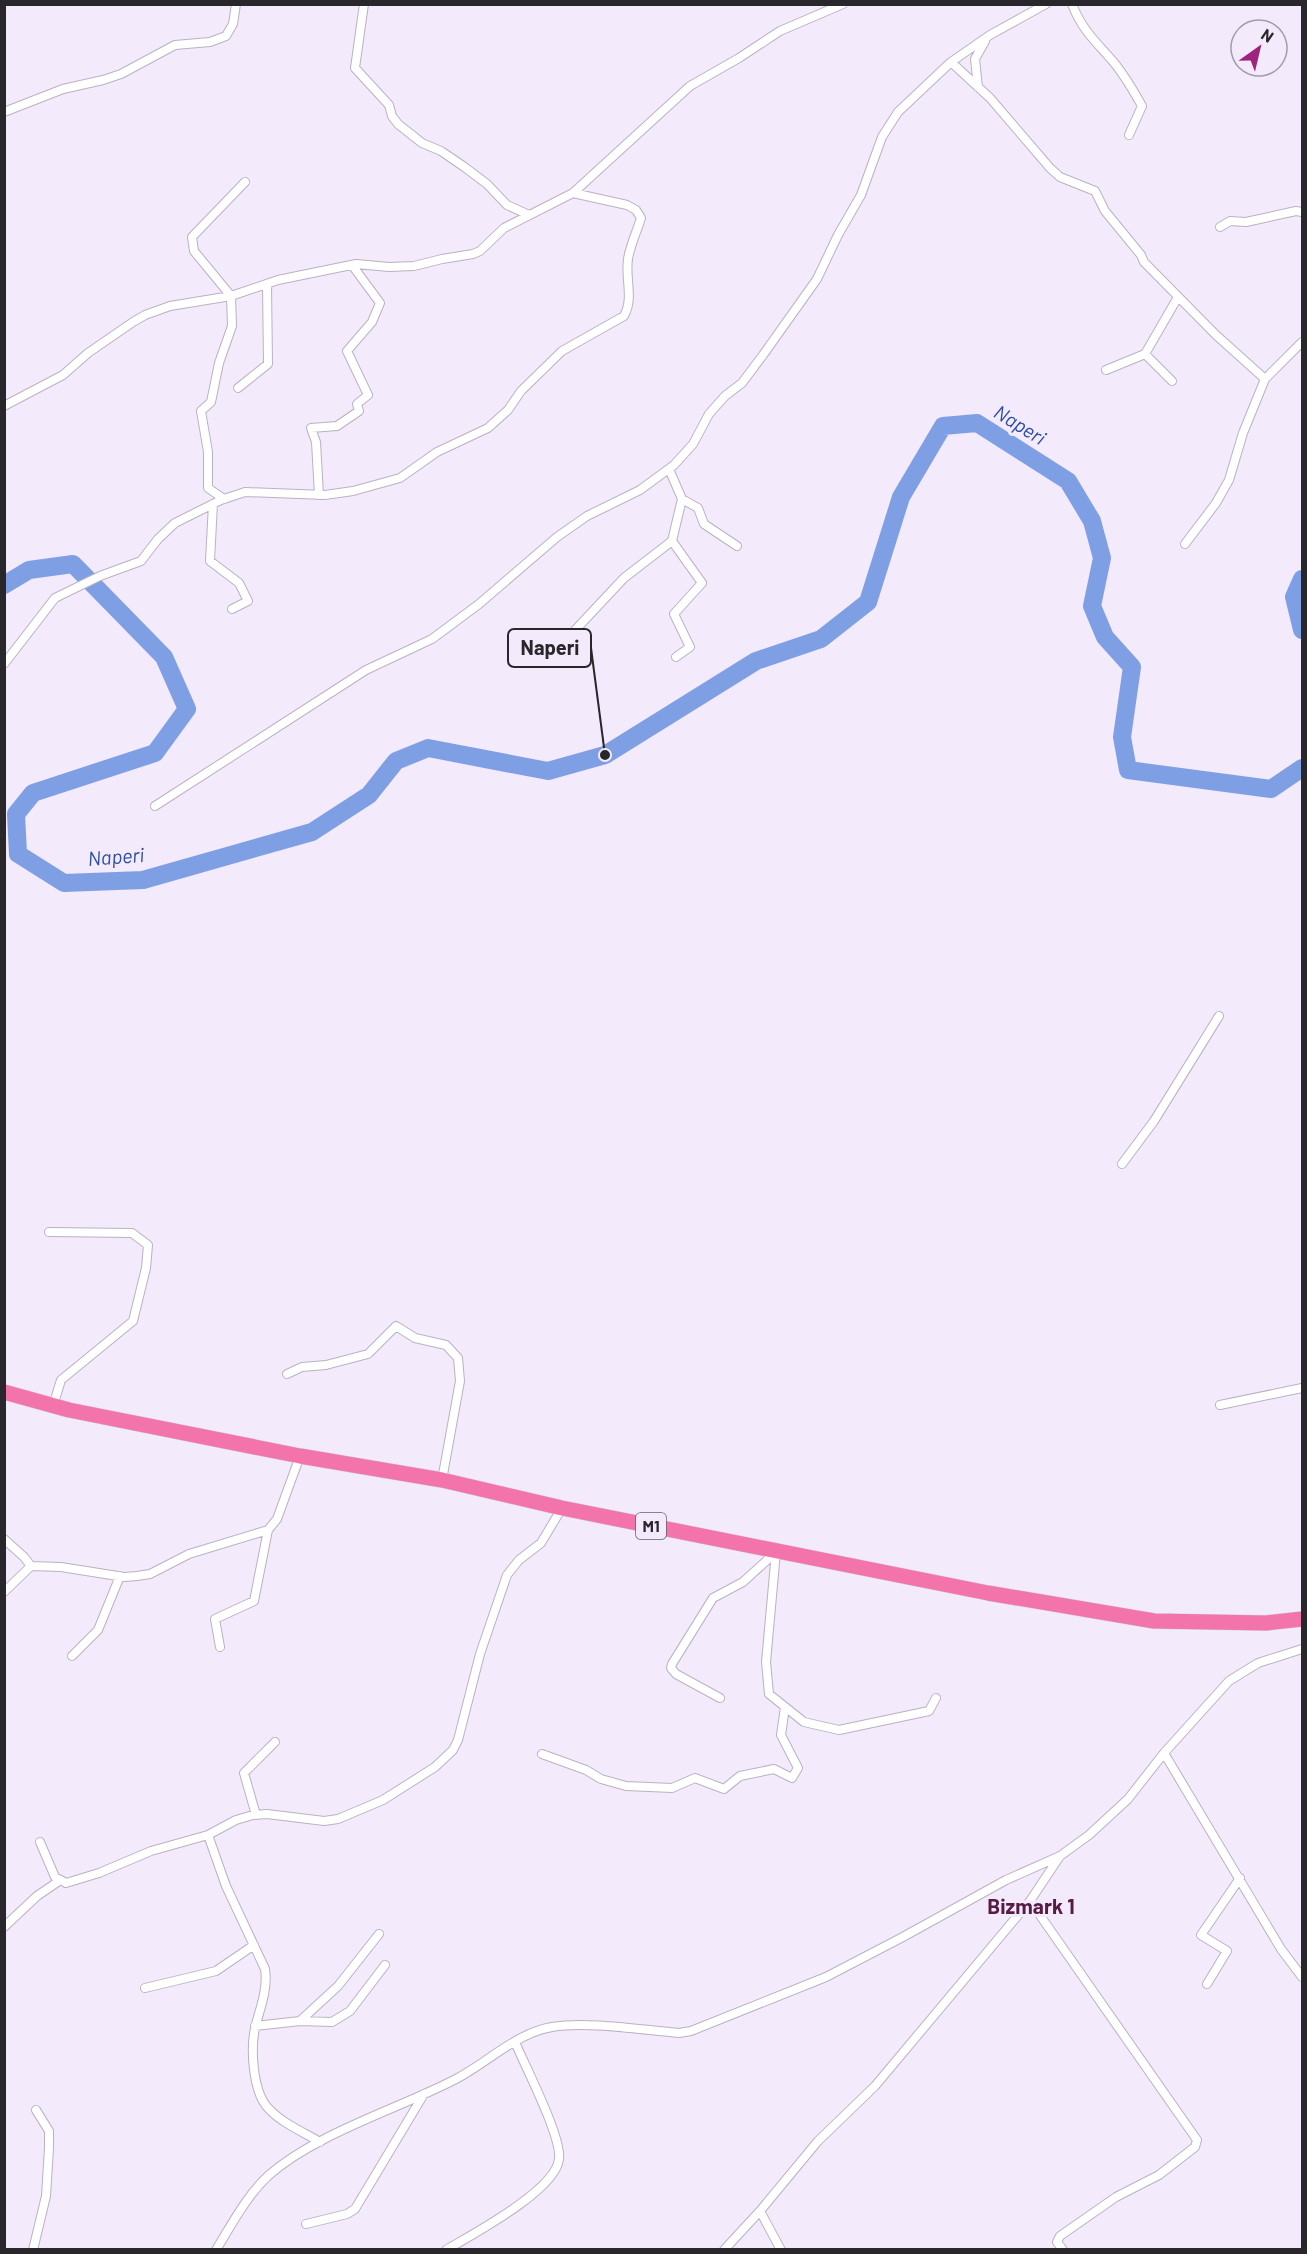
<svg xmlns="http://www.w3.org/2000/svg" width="1307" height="2254" font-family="Barlow,sans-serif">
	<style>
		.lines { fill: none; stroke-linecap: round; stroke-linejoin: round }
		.river { stroke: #7f9fe4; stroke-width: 18 }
		.street-casing { stroke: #bbb1c2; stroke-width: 10 }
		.highway-casing { stroke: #d4d4d5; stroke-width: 16 }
		.street { stroke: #fff; stroke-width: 8 }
		.highway { stroke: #f274ab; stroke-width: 15 }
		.labels { text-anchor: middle; stroke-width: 6; stroke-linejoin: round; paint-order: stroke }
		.shield { fill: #f3eafb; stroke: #66616a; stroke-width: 1.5 }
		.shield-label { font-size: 16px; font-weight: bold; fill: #29262c }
		.water-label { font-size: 20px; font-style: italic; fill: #2d4ea0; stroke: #f3eafb }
		.quarter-label { font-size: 21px; font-weight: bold; fill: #571c44; stroke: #f3eafb }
		.leader { fill: none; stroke: #29262c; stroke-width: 2 }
		.callout-dot { fill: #29262c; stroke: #f3eafb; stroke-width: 2 }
		.callout { fill: #f3eafb; stroke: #29262c; stroke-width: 2 }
		.callout-label { font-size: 20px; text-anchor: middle; font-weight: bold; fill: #29262c }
	</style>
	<rect width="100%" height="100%" fill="#f3eafb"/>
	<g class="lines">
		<path class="river" d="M1302,579L1294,597L1302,630
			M4,585L29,570L73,564L164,657L187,709L155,753L33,793L16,814L18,854L64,883L143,880L312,832L369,795L396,761L428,748L548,771L605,755L756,661L821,639L868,602L901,497L943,426L977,423L1068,481L1092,521L1102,558L1092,606L1105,637L1132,667L1122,737L1128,770L1271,789L1302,768"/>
		<g class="street-casing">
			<path id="street" d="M364,4L355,68L389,105L392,116L398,124L422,143L441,151L463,166L487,184L507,205L527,214
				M1072,4C1081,28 1095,41 1110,58C1123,72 1133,90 1142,106L1129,135
				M951,62L990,98L1050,168L1060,177L1095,191L1105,211L1141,255L1144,262L1216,335L1265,379
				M978,87L975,59L985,41
				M4,112L63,89L103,80L121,74L175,45L210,42L226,36L233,24L236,4
				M1220,227L1230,221L1246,222L1296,211L1302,212
				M1145,354L1172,381
				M1106,370L1145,354L1178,297
				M238,388L268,364L267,284
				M4,406L63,375L88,353L133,322L145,315L170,306L231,296L278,280L356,264L389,267L414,266L442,259L473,254L480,251L504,228L573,193L690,86L739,58L780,31L843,4
				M319,495L316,442L311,428L337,426L359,411L357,404L368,395L347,351L372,322L380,303L352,265
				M224,499L208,488V452L201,411L211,402L219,363L232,326L231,296L194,251L192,237L245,182
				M682,499L698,508L704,524L737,546
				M213,504L210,561L239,583L248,601L232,609
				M672,541L702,583L674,614L690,647L676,657
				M1185,544L1216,503L1229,480L1243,433L1265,379L1302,342
				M535,645L563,643L624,578L672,541L682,499L669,469
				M4,664L55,598L100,576L141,561L158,539L175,523L221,500L245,492L325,495L353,491L400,478L437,452L488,428L508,410L521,391L562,351L624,316C634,298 625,279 628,259C630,246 637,231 641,218L636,210L627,205L573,193
				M155,806L366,670L432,639L479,604L557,537L587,516L640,490L674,465L693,444L709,414L725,396L742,383L763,355L817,279L838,235L861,195L882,137L898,112L951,62L990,35L1046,4
				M1122,1164L1154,1121L1219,1016
				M49,1232L132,1233L148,1245L146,1268L133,1321L61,1380L53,1406
				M287,1374L302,1367L326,1365L368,1354L396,1326L415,1338L446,1345L458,1358L460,1381L442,1480
				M1220,1405L1302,1388
				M4,1539L24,1557L31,1566
				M776,1552L766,1662L769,1694L804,1722L839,1730L929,1711L936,1698
				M4,1592L31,1566L61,1567L124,1577L137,1576L150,1574L189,1554L268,1530L277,1519L300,1456
				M220,1647L215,1619L254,1601L268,1530
				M72,1656L98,1630L120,1576
				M720,1698L676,1674L671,1668L672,1664L713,1598L743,1582L776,1552
				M1164,1753L1281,1949L1302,1977
				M542,1754L586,1770L601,1779L626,1786L672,1788L695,1778L724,1789L740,1776L774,1769L792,1778L798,1768L781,1735L785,1707
				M256,1815L244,1773L275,1742
				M208,1835L226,1886L265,1969C268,1988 261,2006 256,2024C250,2046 252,2092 269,2109C282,2123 303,2132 320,2142
				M40,1842L55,1877L66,1883L99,1873L151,1851L208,1835L236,1820L253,1815L267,1814L324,1821L338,1819L383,1800L435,1767L453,1750L458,1740L480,1654L507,1575L519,1560L541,1543L562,1508
				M1030,1901L1197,2140L1195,2147L1159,2175L1116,2197L1060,2236L1057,2242L1063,2250
				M4,1927L37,1896L59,1881
				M1207,1984L1227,1951L1201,1935L1240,1878
				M145,1988L216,1971L254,1945
				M300,2021L332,2022L350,2011L385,1965
				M255,2026L300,2021L338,1986L379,1934
				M760,2211L781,2250
				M306,2224L347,2214L355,2209L424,2094
				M33,2250L46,2196L49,2148V2131L36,2110
				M216,2250C232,2224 247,2195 269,2175C317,2133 398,2109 456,2079C487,2063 516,2033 552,2027C587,2021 642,2030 679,2033L691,2031L826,1977L901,1938L1006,1880L1060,1856L1089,1835L1128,1799L1164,1753L1229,1681L1258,1663L1302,1649
				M446,2250C473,2234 556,2190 559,2159C562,2137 525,2066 515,2042
				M724,2250L760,2211L818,2141L875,2086L1030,1901L1060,1856"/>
		</g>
		<g class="highway-casing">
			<path id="highway" d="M4,1392L69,1410L300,1456L442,1480L562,1508L988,1593L1154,1621L1266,1623L1302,1619"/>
		</g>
		<use href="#street" class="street"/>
		<use href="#highway" class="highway"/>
	</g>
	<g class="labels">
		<rect class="shield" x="636" y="1513" width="30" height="26" rx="4.5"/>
		<g class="shield-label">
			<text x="651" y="1532">M1</text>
		</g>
		<g class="water-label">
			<text transform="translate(1020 425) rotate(32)" y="7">Naperi</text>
			<text transform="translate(116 857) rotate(-4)" y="7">Naperi</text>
		</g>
		<g class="quarter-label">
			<text x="1031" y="1914">Bizmark 1</text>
		</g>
	</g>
	<path class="leader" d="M605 755L591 648"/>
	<circle class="callout-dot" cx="605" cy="755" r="6"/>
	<rect class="callout" x="508" y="629" width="83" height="38" rx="6"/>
	<g class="callout-label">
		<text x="550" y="655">Naperi</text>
	</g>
	<rect width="1307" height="2254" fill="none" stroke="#29262c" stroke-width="12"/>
	<g transform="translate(1259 48) rotate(34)"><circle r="28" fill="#f3eafb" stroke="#a29ca8" stroke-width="1.5"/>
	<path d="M0-4.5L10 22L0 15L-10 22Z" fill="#9e247b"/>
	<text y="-9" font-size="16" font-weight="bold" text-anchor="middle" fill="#29262c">N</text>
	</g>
</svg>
